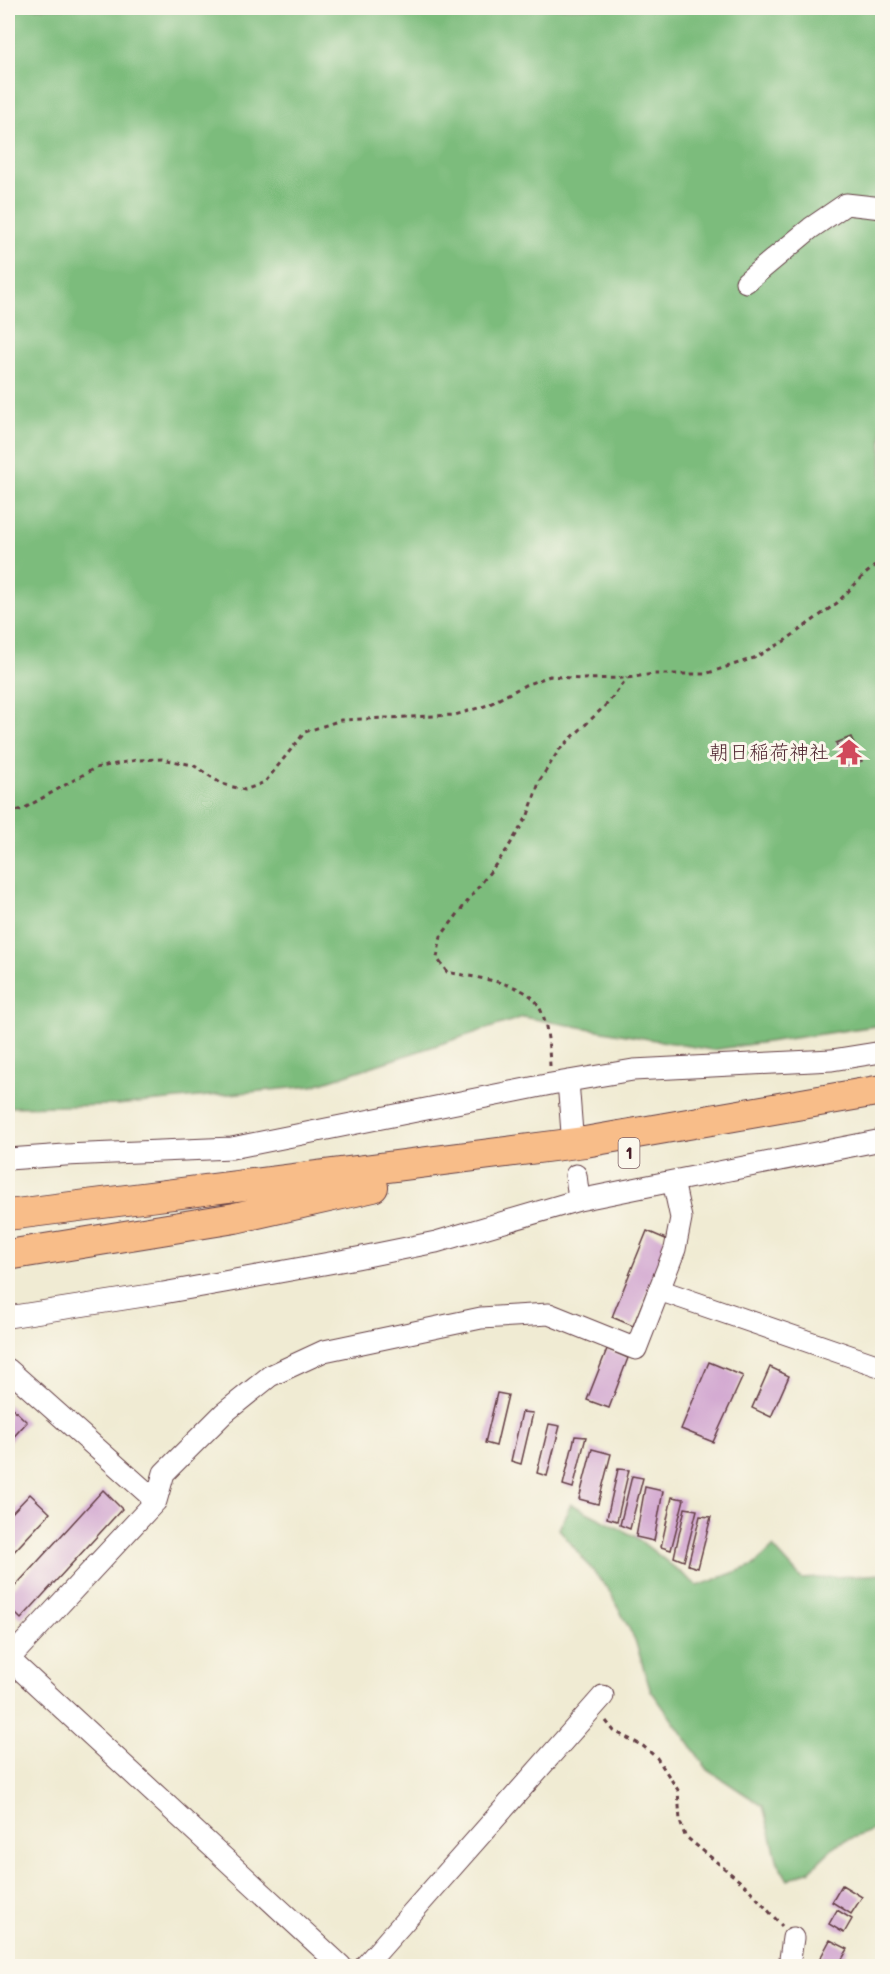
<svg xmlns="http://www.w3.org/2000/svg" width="890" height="1974" font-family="Mali,'Klee One',sans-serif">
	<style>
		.forest { fill: #7cbc7c; stroke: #636e54; stroke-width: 1.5 }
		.building { fill: #d4abd2 }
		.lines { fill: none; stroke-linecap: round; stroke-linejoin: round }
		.minor-casing { stroke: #633e44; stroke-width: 23 }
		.highway-casing { stroke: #633e44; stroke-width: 32 }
		.path { stroke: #633e44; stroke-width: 3; stroke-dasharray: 4.5 4.5; stroke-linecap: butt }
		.minor { stroke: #fff; stroke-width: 21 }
		.highway { stroke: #f8bd89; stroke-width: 30 }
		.labels { text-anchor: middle; stroke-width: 6; stroke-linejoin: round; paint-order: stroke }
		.shield { fill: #fbf7ec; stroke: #7f6065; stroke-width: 1.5 }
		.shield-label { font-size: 18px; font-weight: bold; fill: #4a1f2b }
		.poi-label { font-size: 20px; fill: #4a1f2b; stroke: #fbf7ec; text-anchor: end }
	</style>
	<rect width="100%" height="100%" fill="#fbf7ec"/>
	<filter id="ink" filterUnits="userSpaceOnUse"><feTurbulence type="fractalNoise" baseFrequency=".0167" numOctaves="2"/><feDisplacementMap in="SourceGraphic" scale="12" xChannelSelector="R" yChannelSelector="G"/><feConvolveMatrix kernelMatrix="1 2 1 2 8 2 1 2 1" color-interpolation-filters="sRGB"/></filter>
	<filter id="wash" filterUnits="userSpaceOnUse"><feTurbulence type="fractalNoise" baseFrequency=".008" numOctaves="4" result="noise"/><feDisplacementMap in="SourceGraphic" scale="24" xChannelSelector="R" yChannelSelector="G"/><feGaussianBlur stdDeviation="1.35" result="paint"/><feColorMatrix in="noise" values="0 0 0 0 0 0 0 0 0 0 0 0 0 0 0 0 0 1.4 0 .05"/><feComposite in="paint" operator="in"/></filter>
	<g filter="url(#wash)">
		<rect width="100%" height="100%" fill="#f0ebd3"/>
		<path class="forest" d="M8,8H882V1025L712,1050L523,1017L312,1086L117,1105L8,1107Z
			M571,1504L634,1536L698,1586L754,1565L773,1547L802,1579L882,1574V1830L878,1828L837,1844L810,1870L788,1880L778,1863L763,1806L708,1770L650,1689L635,1640L610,1592L559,1529Z"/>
		<g id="blocks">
			<path class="building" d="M851,737L862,761L846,767L836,743Z
				M647,1231L668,1240L633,1326L612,1317Z
				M607,1349L628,1358L609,1408L587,1400Z
				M709,1362L743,1376L713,1442L681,1429Z
				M770,1367L789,1376L771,1417L752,1408Z
				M497,1393L508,1395L496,1446L485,1443Z
				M8,1404L27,1422L8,1443Z
				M522,1412L533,1413L521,1464L511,1461Z
				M549,1424L560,1426L547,1476L537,1473Z
				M575,1436L586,1437L573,1488L563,1485Z
				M592,1449L611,1454L598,1504L579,1499Z
				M618,1469L629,1470L617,1521L607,1518Z
				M632,1476L643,1478L630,1529L620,1525Z
				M645,1487L663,1491L654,1541L636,1537Z
				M103,1490L122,1509L21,1619L8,1606V1594Z
				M30,1494L50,1513L8,1558V1517Z
				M672,1497L684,1499L671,1550L661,1547Z
				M685,1508L697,1510L684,1561L674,1557Z
				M700,1516L711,1517L698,1568L688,1565Z
				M842,1885L862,1897L851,1914L832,1902Z
				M837,1910L852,1919L844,1933L829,1924Z
				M830,1940L848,1949L838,1966H816Z"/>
		</g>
	</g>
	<g filter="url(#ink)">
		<use href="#blocks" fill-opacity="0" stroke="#633e44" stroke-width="1.5"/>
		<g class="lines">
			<g class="minor-casing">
				<path id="minor" d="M746,282L811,228L846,204L882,208
					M568,1081L572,1133
					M8,1159L65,1155L232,1148L551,1084L633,1070L832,1060L882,1052
					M576,1175L579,1200
					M673,1181L882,1140
					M659,1290L882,1367
					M8,1317L163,1293L357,1258L436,1242L579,1200L673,1181L681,1218L675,1249L636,1349L549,1314L481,1318L324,1351L270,1376L224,1413L164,1473L156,1501L8,1660
					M8,1369L156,1501
					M8,1658L341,1966
					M365,1966L603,1696
					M789,1966L793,1938"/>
			</g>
			<g class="highway-casing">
				<path id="highway" d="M8,1215L585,1142L882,1090
					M8,1255L235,1218L373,1187"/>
			</g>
			<path class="path" d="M8,813L23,809L95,768L137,760L162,759L193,765L222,784L245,790L265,782L305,732L341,720L455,715L488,705L525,685L550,676L580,679L627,678L653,674H705L754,658L783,642L837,603L863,576L882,560
				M550,1066C549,1046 548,1021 537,1003C524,982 470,977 447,972L437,958L441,936L506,851L528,815L540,780L559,750L608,703L627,678
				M606,1721L614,1731L643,1746L657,1758L678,1790L680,1821L685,1836L747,1887L782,1926"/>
			<use href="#minor" class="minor"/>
			<use href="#highway" class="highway"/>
		</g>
	</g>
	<defs>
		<g id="temple-bare" transform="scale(2.07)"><path d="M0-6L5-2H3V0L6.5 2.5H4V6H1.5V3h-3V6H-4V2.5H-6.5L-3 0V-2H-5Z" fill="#d1495b" stroke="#fbf7ec" stroke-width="2.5" paint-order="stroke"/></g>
	</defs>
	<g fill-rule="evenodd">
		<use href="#temple-bare" x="849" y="752"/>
	</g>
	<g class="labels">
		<rect class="shield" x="618.5" y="1138" width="21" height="30" rx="4.5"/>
		<g class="shield-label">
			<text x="629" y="1159">1</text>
		</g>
		<g class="poi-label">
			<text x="829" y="759">朝日稲荷神社</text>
		</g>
	</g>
	<rect width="890" height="1974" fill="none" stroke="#fbf7ec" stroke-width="30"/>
</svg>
